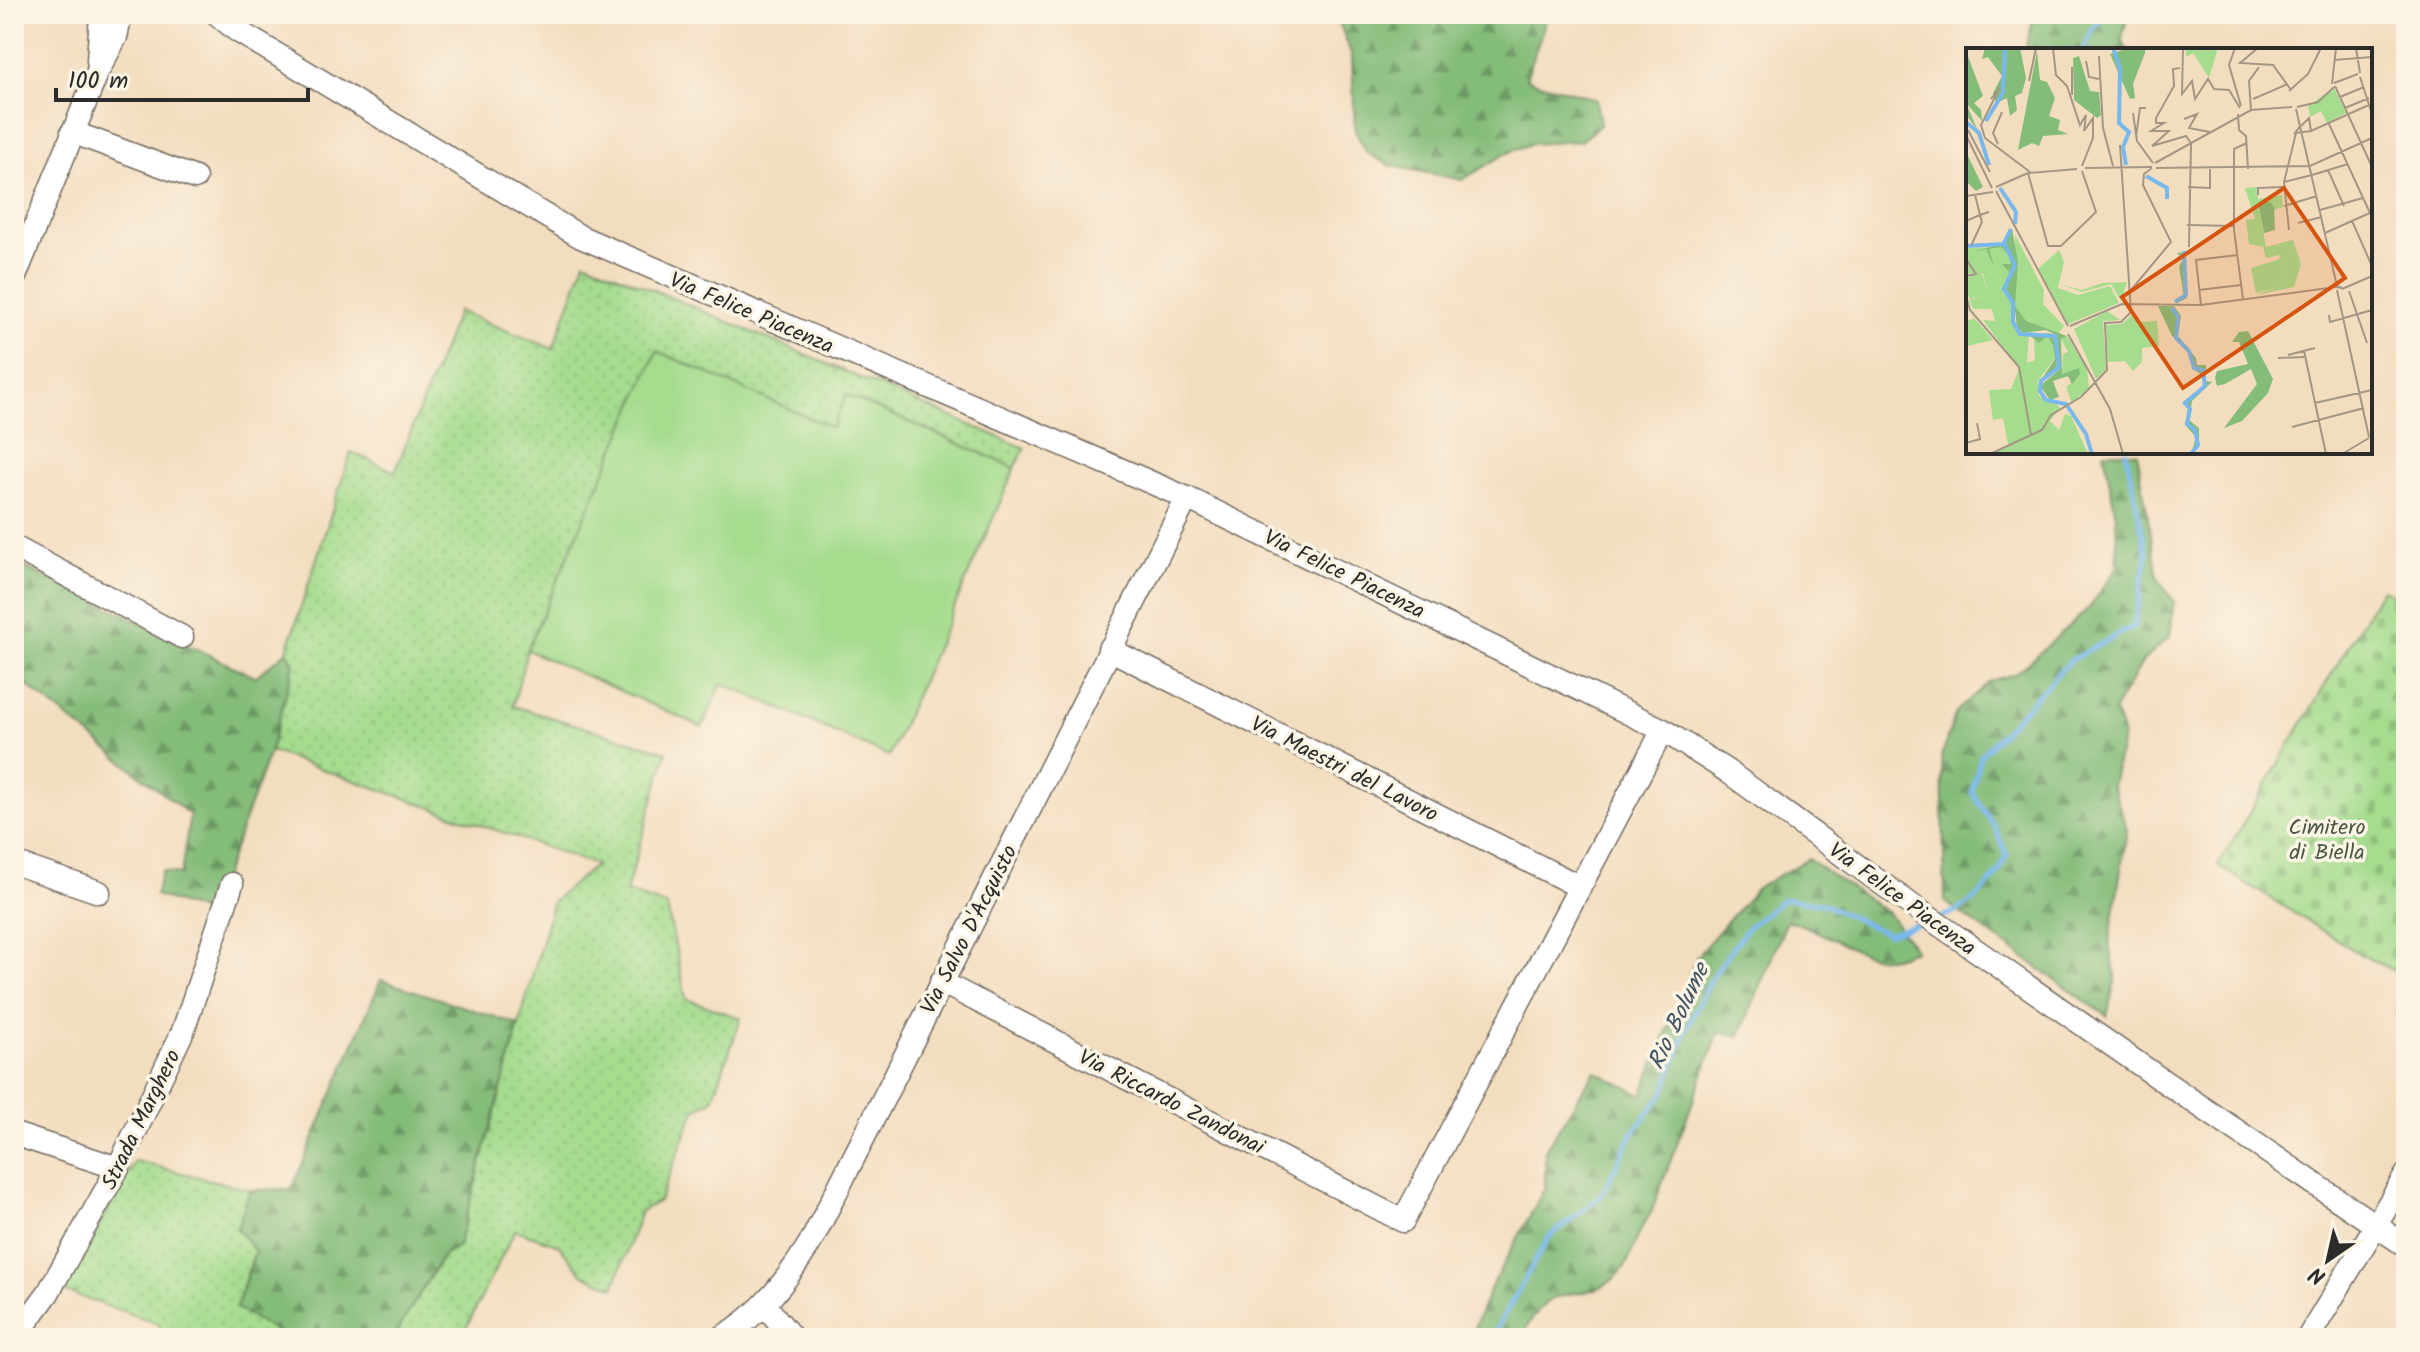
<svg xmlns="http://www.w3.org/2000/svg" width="2420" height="1352" font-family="Kalam,sans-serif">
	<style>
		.grass { fill: url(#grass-dots); stroke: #68845c; stroke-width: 2 }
		.forest { fill: url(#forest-firs); stroke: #587452; stroke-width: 2 }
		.cemetery { fill: url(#cemetery-stones); stroke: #68845c; stroke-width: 2 }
		.garden { fill: #a5dc8e; stroke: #68845c; stroke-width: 2 }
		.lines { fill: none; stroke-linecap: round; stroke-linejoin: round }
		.stream { stroke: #78b8ec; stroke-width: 5 }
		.minor-casing { stroke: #71695f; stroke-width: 25 }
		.minor { stroke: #fff; stroke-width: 22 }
		.labels { text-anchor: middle; stroke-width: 7; stroke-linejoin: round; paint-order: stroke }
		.street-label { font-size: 22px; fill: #2b2b2b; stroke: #fcf5e5 }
		.park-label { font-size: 22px; fill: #4a5744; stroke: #fcf5e5 }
		.water-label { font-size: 24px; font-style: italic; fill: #425565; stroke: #fcf5e5 }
		.inset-river { fill: none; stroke: #78b8ec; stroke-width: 4 }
		.inset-road { fill: none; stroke: #a39684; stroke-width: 2 }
		.view { fill: #d5540f; fill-opacity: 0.15; stroke: #d5540f; stroke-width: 4 }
		.inset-edge { fill: none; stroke: #2b2b2b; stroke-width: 4 }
	</style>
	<defs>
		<pattern id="grass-dots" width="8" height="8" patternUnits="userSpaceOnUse" patternTransform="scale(2)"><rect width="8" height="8" fill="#a5dc8e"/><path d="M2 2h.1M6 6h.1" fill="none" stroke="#8ebd7b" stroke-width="1.8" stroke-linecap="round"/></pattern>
		<pattern id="forest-firs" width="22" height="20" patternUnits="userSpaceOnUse" patternTransform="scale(2)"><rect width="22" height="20" fill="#84bc79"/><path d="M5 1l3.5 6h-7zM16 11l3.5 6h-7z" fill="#6c9963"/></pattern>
		<pattern id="cemetery-stones" width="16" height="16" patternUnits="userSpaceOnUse" patternTransform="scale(2)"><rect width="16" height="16" fill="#a5dc8e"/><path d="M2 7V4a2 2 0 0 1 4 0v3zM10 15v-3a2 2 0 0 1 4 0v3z" fill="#8ebd7b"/></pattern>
	</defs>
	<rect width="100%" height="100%" fill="#fcf5e5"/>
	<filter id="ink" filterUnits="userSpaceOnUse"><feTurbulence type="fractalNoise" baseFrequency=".0125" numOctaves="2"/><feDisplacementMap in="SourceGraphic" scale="16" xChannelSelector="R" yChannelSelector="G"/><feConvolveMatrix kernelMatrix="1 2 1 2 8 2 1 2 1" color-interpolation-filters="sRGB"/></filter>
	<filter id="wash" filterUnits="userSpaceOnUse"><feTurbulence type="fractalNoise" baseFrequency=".006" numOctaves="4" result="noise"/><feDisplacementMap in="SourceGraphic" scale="32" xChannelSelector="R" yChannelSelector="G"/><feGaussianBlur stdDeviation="1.8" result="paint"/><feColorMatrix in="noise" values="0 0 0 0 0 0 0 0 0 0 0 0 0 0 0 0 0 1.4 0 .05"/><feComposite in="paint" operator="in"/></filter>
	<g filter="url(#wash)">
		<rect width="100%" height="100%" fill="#f3ddbf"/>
		<path class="grass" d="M585,261L1025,448L1015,468L847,395L832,428L657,352L527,650L513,706L667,752L626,892L667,906L686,999L741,1018L713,1099L695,1110L659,1201L641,1211L614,1287L583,1275L559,1245L515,1230L461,1338H393L443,1255L458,1246L553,901L596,865L270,751L294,664L287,651L351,452L395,472L458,311L553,349Z
			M135,1161L250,1190L237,1229L255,1251L236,1307L287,1338H153L160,1324L63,1291Z"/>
		<path class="forest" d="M1548,14L1526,78C1549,89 1573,89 1596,100L1600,125L1580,141L1530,144L1507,153L1462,180L1389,165L1367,153L1355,131L1352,56L1336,14Z
			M2035,14H2128L2122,38L2127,50H2025Z
			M2104,452H2137L2158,578L2174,602L2170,636L2143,661L2114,710L2123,735L2112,785L2127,830L2109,946L2116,977L2107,1016L1945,902L1942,754L1956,712L1990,681L2015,674L2034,658L2090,607L2118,566L2116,516Z
			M18,564L255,677L287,651L294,664L270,751L210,914L155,895L162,871L181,875L190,815L14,675V570Z
			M1808,859L1888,913L1915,950C1905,953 1893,959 1884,958C1853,955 1819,928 1787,920L1739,1037L1719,1032L1651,1213C1636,1231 1633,1260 1619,1274C1582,1311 1554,1269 1521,1338H1470L1490,1289L1545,1188V1150L1595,1071L1642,1095L1697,956L1757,888Z
			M381,980L519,1025L458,1246L443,1255L393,1338H288L236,1308L255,1251L237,1229L250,1190L292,1189Z"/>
		<path class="cemetery" d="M2382,589L2406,603V1044C2395,1023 2395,998 2403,975L2362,955L2218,866Z"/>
		<path class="garden" d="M657,351L832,428L846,395L1015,468L889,756L722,683L702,727L527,650Z"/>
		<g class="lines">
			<path class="stream" d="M2084,50L2093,28L2106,14
				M1942,917C1971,907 1996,883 2007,855L1995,828L1972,792L1981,755L2071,660L2134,626L2147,556L2126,452
				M1491,1338L1549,1237L1601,1196L1632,1134L1663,1094L1687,1027L1714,974L1749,926L1784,899L1821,903L1888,934L1925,922"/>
		</g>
	</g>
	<g filter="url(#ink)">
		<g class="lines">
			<g class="minor-casing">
				<path id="minor" d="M217,14L236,30L581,237L1187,498L1663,730L1727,771L1914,907L2159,1078L2406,1246
					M98,61L101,14
					M72,132L195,178
					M14,279L98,71L116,37L121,14
					M14,547L182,637
					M1109,649L1580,887
					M14,863L99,892
					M941,982L1403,1221L1663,730
					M14,1134L118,1168
					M765,1305L792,1338
					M15,1338L48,1293L118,1168L183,1031L232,884
					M721,1338C762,1314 789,1278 813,1238L1187,498
					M2308,1338L2406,1175"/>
			</g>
			<use href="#minor" class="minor"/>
		</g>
	</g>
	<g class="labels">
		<g class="street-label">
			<text transform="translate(752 312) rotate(23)" y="8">Via Felice Piacenza</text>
			<text transform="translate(1345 573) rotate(26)" y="8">Via Felice Piacenza</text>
			<text transform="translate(1345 768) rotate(27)" y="8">Via Maestri del Lavoro</text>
			<text transform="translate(1903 898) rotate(36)" y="8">Via Felice Piacenza</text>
			<text transform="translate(968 929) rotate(-63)" y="8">Via Salvo D'Acquisto</text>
			<text transform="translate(1172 1101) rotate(27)" y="8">Via Riccardo Zandonai</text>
			<text transform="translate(140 1119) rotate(-64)" y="8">Strada Marghero</text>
		</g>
		<g class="park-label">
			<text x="2327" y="834">Cimitero<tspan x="2327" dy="25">di Biella</tspan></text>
		</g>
		<g class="water-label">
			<text transform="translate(1678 1016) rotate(-65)" y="8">Rio Bolume</text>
		</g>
	</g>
	<g transform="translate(1966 48)">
		<rect width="406" height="406" fill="#f3ddbf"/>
		<path d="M220,0H252L243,30L227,5L220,9ZM368,40L380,65L361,75L355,63L344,69L342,58ZM291,139L292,151L316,147L317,159L308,162L304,154H292L300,199L327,192L335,216L328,239L290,247L319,236L313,207L300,210L297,199L283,196L280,172L289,171L279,140ZM49,187L78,242L77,256L98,278L92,286L59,273L49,258ZM35,199L49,212L39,243L47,255L50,281L63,287L61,315L69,312L68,291L81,288L87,297L89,310L72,333L73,348L90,355L94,360L84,373L93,382L99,366L105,368L122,406H27L42,397L37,370L27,372L23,342L45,341L53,321L17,272L29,273L17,225L0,226V200ZM93,202L98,214L92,240L112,247L144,238L153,255L102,276L72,221ZM161,234L155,253L145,236L116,244L94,236L116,242L136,235ZM141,263L154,272L137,273L140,321L130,331L108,281ZM101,288L121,320L123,340L106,355L100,339L109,332L96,326L97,306L102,304L95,291Z" fill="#a5dc8e"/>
		<path d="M19,0H54L60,30L56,45L49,48L51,62L44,68L41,50L30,55L27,45L36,28L22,9L16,11ZM163,0H179V5L167,36L169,50L164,51L144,6ZM0,3L17,48L8,55L15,62L16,73L0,55L11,81L0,67ZM71,3L74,32L81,34L89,50L83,68L94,72L92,82L102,86L77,88L73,98L66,95L52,102ZM113,8L124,43L133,44L135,67L131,70L108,52L107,10ZM0,104L17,139L10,143L0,133ZM292,154H304L308,159L309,182L298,185ZM46,181L52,214L49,258L60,273L101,288L95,291L96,326L113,320L114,326L106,336L102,328L87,333L93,349L84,352L74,338L94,321L90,287L80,282L57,285L51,279L48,254L39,240L49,219L45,226L36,216H45L42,206L35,199L23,201L28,219L20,201L4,204L36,196L47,209L39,194ZM219,204L221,250L211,255L218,249L213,219L217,211L211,205ZM192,258H208L215,268L212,288L230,310L231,317H240V333L246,334L226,353L223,372L233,380V395L225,406L230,389L219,377L222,361L217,354L238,338L236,327L227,321L222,302L206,288ZM282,283L307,331L302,345L276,373L258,380L291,336L285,321L259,336L251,338L249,330L251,323L282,316L273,294H266L273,284ZM83,285L90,295L91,321L75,332L89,311L87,297L81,288L73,295L64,288Z" fill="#84bc79"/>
		<path d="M15,222L23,248L3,251L0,231ZM166,267L174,274L191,273L193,298L176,300V314L167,323L159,313L142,314L140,277L156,276Z" fill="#a5dc8e"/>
		<path d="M314,211L319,237L290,245L285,220ZM25,247L30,261L41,259L42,269L31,273L25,261H7L3,252ZM8,270L27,292L1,298L0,274Z" fill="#a5dc8e"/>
		<path class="inset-river" d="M147,0L154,20L153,75L163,84L157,99L160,117M20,73L37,45L39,0M0,74L13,85L23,117M180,128L201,140V151M34,140L50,164L49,176M45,181L38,195L49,217L38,241L47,255V274L54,286L89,288L93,319L75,333L74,343L80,352L100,356L120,386L126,406M0,198L37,196M209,254L220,247L218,203M206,260L212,269L210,290L223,303L228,320L237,322L239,338L219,355L224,361L221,376L229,382L232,397L225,406"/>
		<path class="inset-road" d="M87,0L90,27L101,38L114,77L120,67L118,83L127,70V90L116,118M217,0L216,46L226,33L229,51L242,31L248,41L263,42L274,60M269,0L263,17L275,58M292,0L274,15L307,17L325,42M390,0L394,25M133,8L137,80L147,118M368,12L406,9M120,13L123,29L133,31M214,20L207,21L208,38L190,70V75H198L185,83H203L186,98L220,88L225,95L223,199M394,29L406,66M63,33L70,0M368,35L392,26M366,36L370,0M369,38L406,119M323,43L342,26L355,0M106,47V19M374,49L398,39M25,51L34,39L15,77L19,90L64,124M287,51L322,36M331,59L352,54L368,39M379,60L403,50M330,61L371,238L376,240L370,239M285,62L283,33L293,19M167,65L171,93L187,115M272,66L273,82L280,88L282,121M218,71L231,66L223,80L244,84M363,76L404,165M334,78L329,85L345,83L405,56M335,78L343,70L345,83M2,82L24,124M0,87L26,140M170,89L174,60H180M32,96L27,85L36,64M189,115L285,62L326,59M119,120L186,119M190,120L344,118L406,90M362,122L378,158M62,125L82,198H95L130,164L116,123M346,127L382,116M318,134L346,127M30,139L62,125L111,121M222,139L244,140V121M30,143L102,278M292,147V140L317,139M0,148L27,144M318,158L351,148M354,162L397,150M0,173L14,167L9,147M386,173L406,218M332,175L356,169M221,177L269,178M323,182L318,134L330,85M359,185L406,164M5,198L16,174L14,167L23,164M0,211L10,226L0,228M376,241L406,228M165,242L205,194L177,137L178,126L186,120M233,242L275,237M371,242L403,389M383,243L401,295M0,248L4,262L53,319L65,387M277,251L268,182V101L281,95M235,257L230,212L272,207M363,267L364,274L406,262M104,278L156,256L235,257L370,239M102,286L144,361L157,406M338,303L360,406M322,307L349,300M312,310L338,309M349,355L406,342M326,379L398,360M0,395L14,391L11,375M24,406L76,382L85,367L115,349L141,322L139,275L155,274L165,264L154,97M376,406L403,390"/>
		<path class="view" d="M318,140L379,230L217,340L156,249Z"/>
		<rect width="406" height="406" class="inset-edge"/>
	</g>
	<rect width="2420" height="1352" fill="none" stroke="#fcf5e5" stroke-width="48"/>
	<g transform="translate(2328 1260) rotate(214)" stroke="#fcf5e5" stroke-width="6" paint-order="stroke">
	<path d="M0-6L14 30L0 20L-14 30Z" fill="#2b2b2b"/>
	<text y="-12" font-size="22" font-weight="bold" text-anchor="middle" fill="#2b2b2b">N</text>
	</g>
	<path d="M56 88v12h252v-12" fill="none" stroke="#2b2b2b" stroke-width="4"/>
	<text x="68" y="88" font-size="24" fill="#2b2b2b" stroke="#fcf5e5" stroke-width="6" paint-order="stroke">100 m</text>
</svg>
